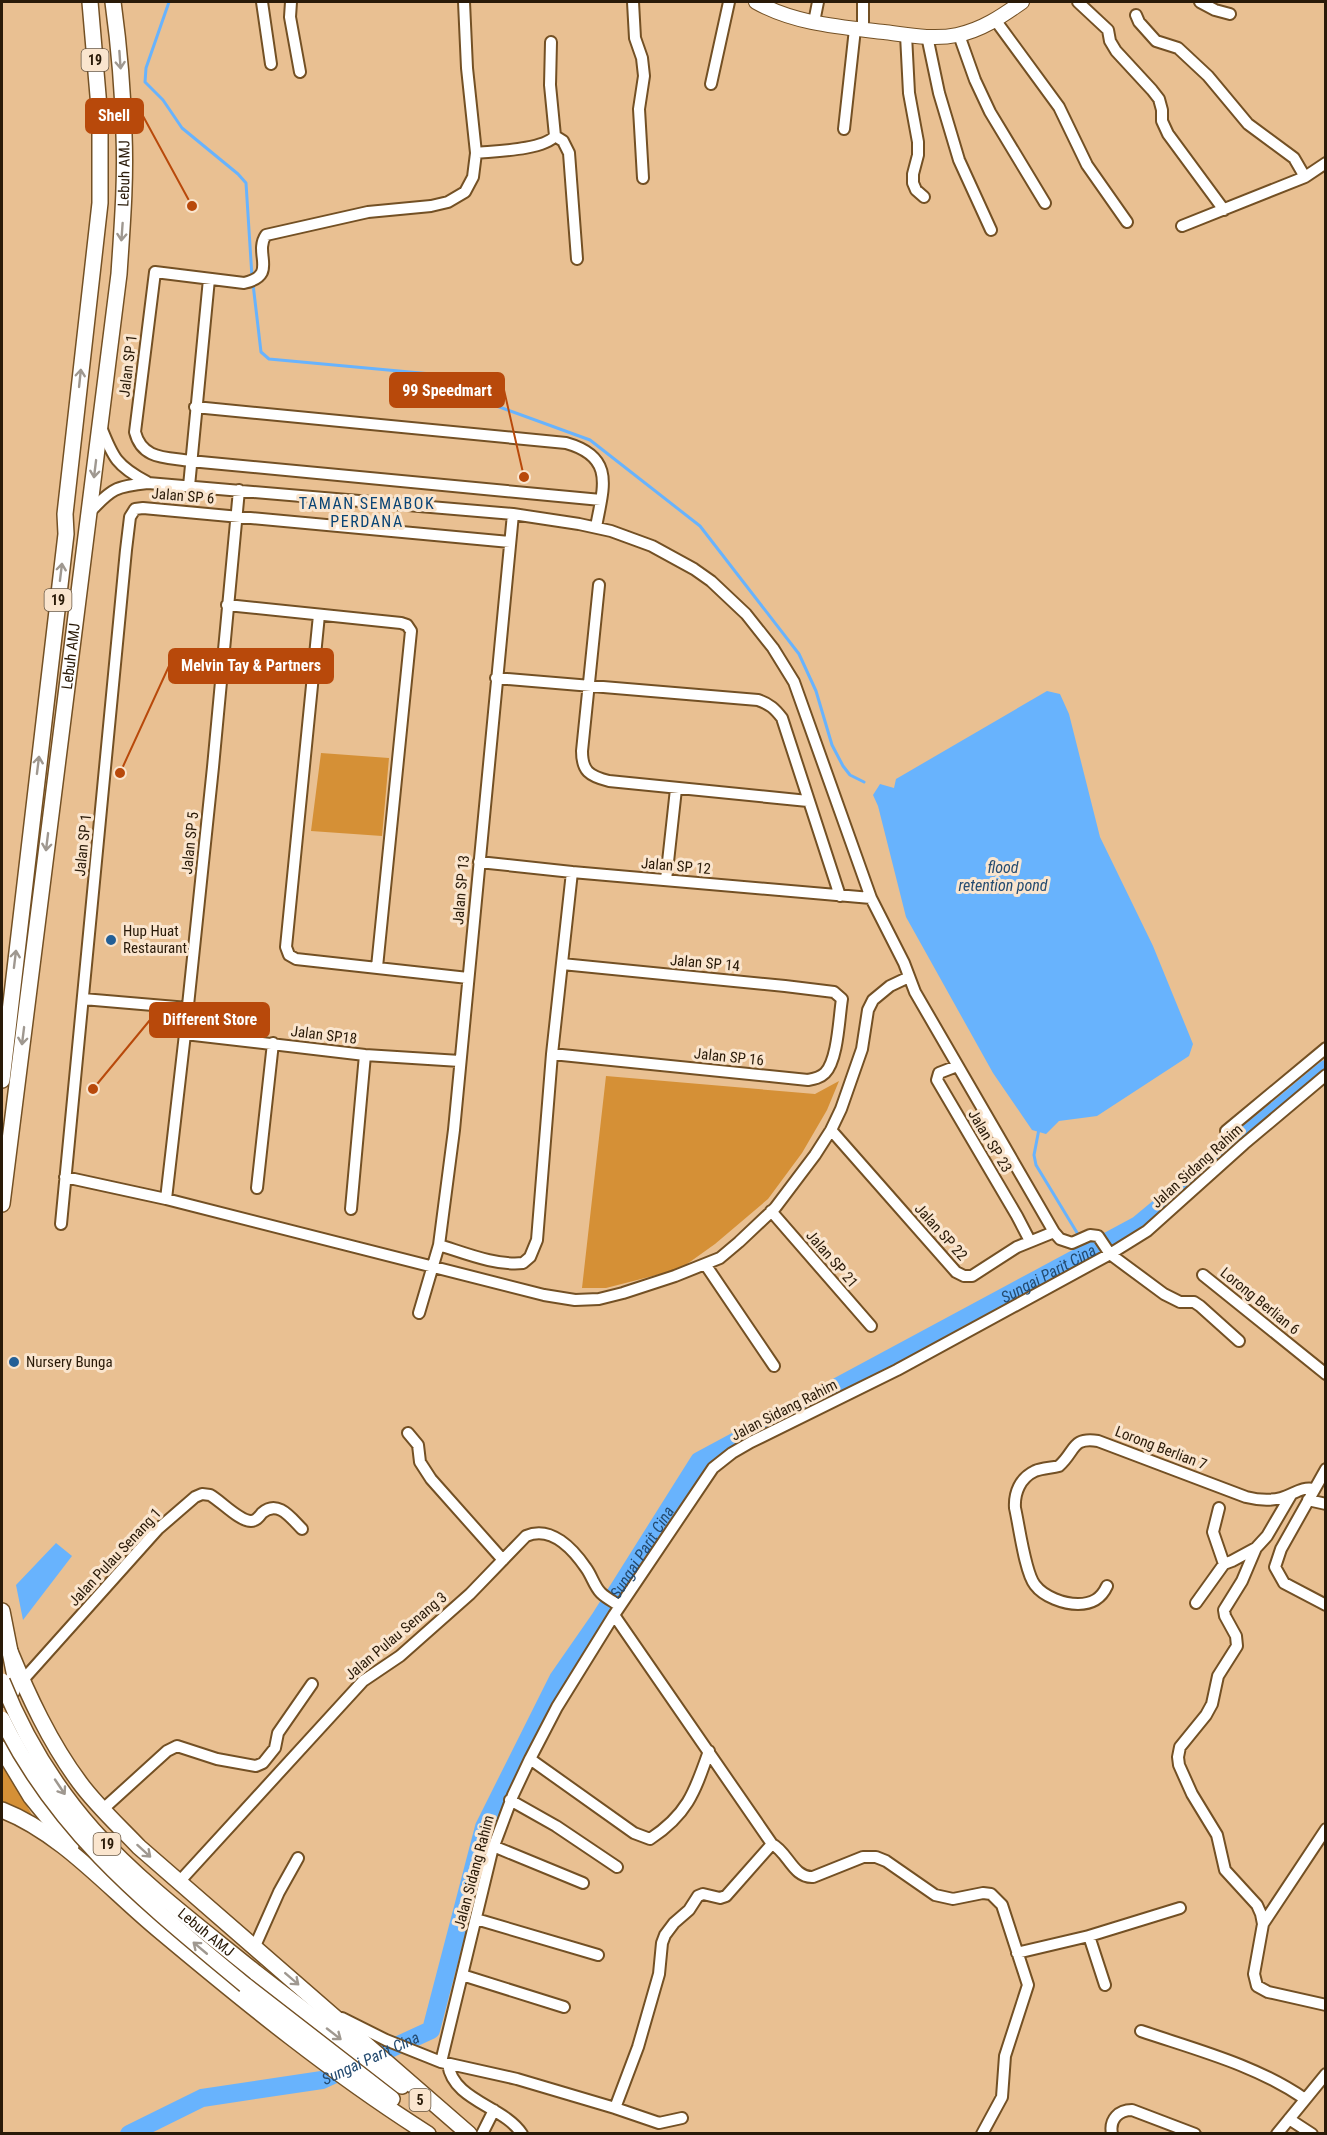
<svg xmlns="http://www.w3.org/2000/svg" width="1327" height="2135" font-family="'Roboto Condensed',sans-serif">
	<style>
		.green { fill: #d59036 }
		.water { fill: #68b3fd }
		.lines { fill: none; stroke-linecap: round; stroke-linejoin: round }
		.stream { stroke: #68b3fd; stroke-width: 3 }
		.river { stroke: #68b3fd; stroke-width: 18 }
		.minor-casing { stroke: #735024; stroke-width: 14 }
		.major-casing { stroke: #735024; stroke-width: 16 }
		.highway-casing { stroke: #735024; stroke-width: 18 }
		.minor { stroke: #fff; stroke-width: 10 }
		.major { stroke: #fff; stroke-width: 14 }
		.highway { stroke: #fff; stroke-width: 15 }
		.highway-bridge-casing { stroke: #735024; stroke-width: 18; stroke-linecap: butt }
		.highway-bridge { stroke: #fff; stroke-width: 15 }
		.oneway { stroke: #9f9890 }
		.poi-dot { fill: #235f96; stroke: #fae5ce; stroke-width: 2 }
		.labels { text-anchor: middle; stroke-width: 6; stroke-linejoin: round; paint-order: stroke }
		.shield { fill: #fae5ce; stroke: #685743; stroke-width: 1.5 }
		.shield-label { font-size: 14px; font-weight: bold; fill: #291a08 }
		.street-label { font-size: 15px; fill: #291a08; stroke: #fae5ce }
		.poi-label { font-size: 15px; fill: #291a08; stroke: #fae5ce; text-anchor: start }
		.neighbourhood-label { font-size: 16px; letter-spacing: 1.5px; fill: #094475; stroke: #fae5ce }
		.water-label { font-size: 16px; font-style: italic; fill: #244b70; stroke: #fae5ce }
		.leader { fill: none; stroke: #b8490b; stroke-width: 2 }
		.callout-dot { fill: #b8490b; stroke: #fae5ce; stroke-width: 2 }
		.callout { fill: #b8490b; stroke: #b8490b; stroke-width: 2 }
		.callout-label { font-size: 16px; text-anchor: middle; font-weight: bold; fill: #fff }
	</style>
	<rect width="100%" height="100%" fill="#e9c092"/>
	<path class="green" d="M321,753L389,758L382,836L311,831Z
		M606,1076L815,1094L839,1081L827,1110L802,1153L768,1199L715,1244L680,1269L606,1288H582Z
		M2,1763L35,1820L2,1806Z"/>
	<path class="water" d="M1047,691L1060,694L1069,714L1100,837L1153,946L1193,1044L1189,1056L1097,1116L1059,1121L1046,1134L1032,1130L993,1073L906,917L878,806L873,795L880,784L894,788L896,779Z
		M56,1543L72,1556L23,1620L16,1585Z"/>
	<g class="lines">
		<path class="stream" d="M169,2L146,68L145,82L163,100L182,128L238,174L246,183L252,277
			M253,284L261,352L269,359L453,376L468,379L494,405L590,440L700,526L799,654L816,691L832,745L843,766L850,775L864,782
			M1039,1129L1034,1155L1036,1165L1079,1236"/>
		<path class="river" id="s1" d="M129,2134L202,2098L322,2080L431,2030L484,1827L558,1679L599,1620L699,1461L1138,1225L1326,1069"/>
		<g class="minor-casing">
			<path id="minor" d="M262,2L271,64
				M291,2L290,17L300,72
				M464,2L467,68L476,153L473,177L465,192L448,202L431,206L368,212L266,235C253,254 279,275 244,283L155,272L135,432C142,460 167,457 190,461L601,500
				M633,2L635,38L642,58L644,76L639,109L643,178
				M863,2V30
				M1078,2L1108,30L1110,41L1116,51L1152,90L1159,99L1162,110V121L1168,134L1224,210
				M1200,2L1215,10L1230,14
				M1136,15L1139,22L1156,41L1178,48L1208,76L1248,124L1294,158L1305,177
				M996,21L1059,107L1087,165L1127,222
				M814,22L818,2
				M906,35L909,93L918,142V155L913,174V183L916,190L924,197
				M959,35L975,80L990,112L1045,203
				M927,36L939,93L959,160L991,230
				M711,84L729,2
				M844,129L855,29
				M555,136L563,141L569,153L577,259
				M476,153C495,151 543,150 555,136L550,85L551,42
				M1182,226L1305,177L1326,163
				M195,407L566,443C616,457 603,488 596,527
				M101,427C113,458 117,466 147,482
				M189,486L209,279
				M89,513C111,489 116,486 148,483L513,514L579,524L611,531L652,546L694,569L711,581L746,614L773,648L794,682L871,898L904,963L915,992L1054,1232L1060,1239L1072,1243L1090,1235L1098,1236L1110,1254L1164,1294L1180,1302H1194L1200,1306L1239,1341
				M599,585L582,751C582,771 589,776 609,781L808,801
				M227,605L401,623L407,625L411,631L377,967
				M319,615L286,947L289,955L296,959L468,978
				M496,678L758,700C770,704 775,709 782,718L840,896
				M479,862L572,872L871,898
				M666,880L676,789
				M83,999L188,1008
				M185,1034L365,1055L460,1061
				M552,1054L808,1080C814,1079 820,1078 825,1073C838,1060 839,1017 842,999L834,992L785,986L562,964
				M957,1066L939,1073L937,1080L1017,1216L1030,1241
				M831,1130L956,1272L964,1276H972L1017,1247L1054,1232
				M1226,1131L1326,1048
				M65,1177L166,1199L544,1295L575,1300L599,1299L623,1293L675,1276L720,1258L739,1242L775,1208L815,1155L831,1130L841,1109L862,1049L868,1010L873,1000L890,986L909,977
				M257,1188L273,1043
				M166,1199L185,1034L213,767L239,490
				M351,1209L365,1055
				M771,1211L871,1326
				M61,1224L126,550L130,517L135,509L143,508L510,542
				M439,1245C465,1253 496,1266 523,1263L530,1257L537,1240L552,1054L572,872
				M705,1264L774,1366
				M1203,1275L1326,1374
				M419,1313L439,1245L454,1130L513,514
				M408,1433L418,1445L420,1462L431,1479L503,1560
				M1326,1469L1281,1549L1275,1567L1284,1583L1326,1605
				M1308,1500L1326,1504
				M1219,1508L1213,1532L1224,1564
				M1256,1548L1242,1581L1224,1610L1225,1616L1236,1636L1237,1646L1218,1676L1212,1704L1206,1715L1180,1747L1178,1757L1179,1765L1192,1794L1217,1835L1225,1870L1257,1905L1261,1914L1263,1924L1254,1974L1257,1986L1268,1992L1326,2005
				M1107,1586C1101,1599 1092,1604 1078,1604C1064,1604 1044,1597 1035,1585C1025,1573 1019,1525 1015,1508C1014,1493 1020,1478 1035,1471C1042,1468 1051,1468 1059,1466C1076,1451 1071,1437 1098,1441L1246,1497C1258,1500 1269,1501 1281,1498C1293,1495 1302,1486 1314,1489
				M1196,1603L1224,1564L1232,1561L1256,1548L1267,1536L1291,1495
				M614,1615L772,1844C788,1852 793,1878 813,1877L863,1857H876L886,1861L935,1895L953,1899L983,1893L991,1894L1002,1905L1028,1985L1005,2056L1002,2097L982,2134
				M22,1681L158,1529L195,1497L202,1494L210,1495C221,1501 239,1521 251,1521C256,1521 259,1517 262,1513C278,1499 291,1518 302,1529
				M530,1759L634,1833L650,1839C688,1814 695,1791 709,1751
				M510,1800L556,1826L617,1867
				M102,1810L167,1751L177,1746L217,1759L256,1766L263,1763L275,1748L278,1733L312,1684
				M493,1846L583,1883
				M179,1882L363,1681L400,1656L470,1594L526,1536C551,1525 573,1549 586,1568C592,1576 594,1586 601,1593C606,1598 614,1602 620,1606
				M476,1919L598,1955
				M1263,1924L1326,1829
				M1089,1936L1105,1985
				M255,1946L279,1892L298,1858
				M1017,1953L1089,1936L1180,1908
				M462,1975L564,2007
				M342,2018L386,2040L441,2062L517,2079L615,2108L659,2123L682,2118
				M1141,2031C1197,2050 1256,2065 1305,2099
				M441,2062L492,1851L513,1795L530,1759L557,1707L614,1615L713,1468L732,1453L751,1442L897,1370L1110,1254L1147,1231L1244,1144L1326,1075
				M448,2064C453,2101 504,2106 522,2134
				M615,2108L638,2047L659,1974L662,1943L665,1935L674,1923L689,1910L698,1896L703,1894L720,1898L726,1896L772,1844
				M1289,2119L1312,2134
				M482,2134L494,2110
				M1112,2134C1109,2119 1119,2110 1132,2110L1195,2134
				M1277,2134L1326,2074"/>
		</g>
		<g class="major-casing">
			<path id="major" d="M756,2C795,24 841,27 884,32C908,35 934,40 957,35C982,30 1002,16 1022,2"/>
		</g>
		<g class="highway-casing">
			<g id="highway">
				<path d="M2,1080L66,534L65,514L100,203V119L90,2"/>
				<path id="s2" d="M2,1204L119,274C122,228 126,181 124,135C123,91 119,46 113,2"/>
				<path d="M2,1611L15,1677L12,1691L2,1699"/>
				<path d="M9,1649C28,1695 50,1743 80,1783C97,1806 119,1826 139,1847L469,2134"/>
				<path d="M2,1749L31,1797L71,1846"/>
				<path d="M2,1810C63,1834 110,1890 160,1931C246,2003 333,2074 428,2134"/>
				<path d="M255,1972L402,2086"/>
				<path d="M245,1985L392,2099"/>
			</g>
		</g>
		<use href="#minor" class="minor"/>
		<use href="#major" class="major"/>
		<use href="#highway" class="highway"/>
		<g class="highway-bridge-casing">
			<g id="highway-bridge">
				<path id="s3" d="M2,1681C23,1734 55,1787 93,1830C139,1882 201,1928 255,1972"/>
				<path d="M2,1719C59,1835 148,1904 245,1985"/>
			</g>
		</g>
		<use href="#highway-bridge" class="highway-bridge"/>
	</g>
	<defs><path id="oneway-shaft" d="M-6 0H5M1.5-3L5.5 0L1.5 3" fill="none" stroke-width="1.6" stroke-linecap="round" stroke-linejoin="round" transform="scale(1.5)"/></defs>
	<g class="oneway">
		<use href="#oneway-shaft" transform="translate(120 60) rotate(86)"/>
		<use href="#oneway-shaft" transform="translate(122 232) rotate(94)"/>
		<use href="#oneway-shaft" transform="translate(80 378) rotate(-84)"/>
		<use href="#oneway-shaft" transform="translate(95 469) rotate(97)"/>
		<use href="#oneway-shaft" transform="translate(61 572) rotate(-83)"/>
		<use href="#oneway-shaft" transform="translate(38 765) rotate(-83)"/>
		<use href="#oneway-shaft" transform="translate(47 842) rotate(97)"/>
		<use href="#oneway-shaft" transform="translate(15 959) rotate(-83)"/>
		<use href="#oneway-shaft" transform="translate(23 1036) rotate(97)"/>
		<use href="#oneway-shaft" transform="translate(60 1787) rotate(56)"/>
		<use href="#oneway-shaft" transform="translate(144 1851) rotate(42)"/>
		<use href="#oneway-shaft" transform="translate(200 1948) rotate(-140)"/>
		<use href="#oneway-shaft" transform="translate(292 1979) rotate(41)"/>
		<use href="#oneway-shaft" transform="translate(334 2034) rotate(38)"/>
	</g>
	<g class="poi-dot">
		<circle cx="111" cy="940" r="6"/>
		<circle cx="14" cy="1362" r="6"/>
	</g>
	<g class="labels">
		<g class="shield">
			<rect x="81.5" y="49" width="27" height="22" rx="4.5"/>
			<rect x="44.5" y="589" width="27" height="22" rx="4.5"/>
			<rect x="93.5" y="1833" width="27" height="22" rx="4.5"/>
			<rect x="409.5" y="2089" width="21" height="22" rx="4.5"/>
		</g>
		<g class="shield-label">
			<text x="95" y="65">19</text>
			<text x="58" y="605">19</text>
			<text x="107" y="1849">19</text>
			<text x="420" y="2105">5</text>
		</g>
		<g class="street-label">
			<text dy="5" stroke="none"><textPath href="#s2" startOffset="1038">Lebuh AMJ</textPath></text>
			<text transform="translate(128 366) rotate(-83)" y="5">Jalan SP 1</text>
			<text transform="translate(183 496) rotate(5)" y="5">Jalan SP 6</text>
			<text dy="5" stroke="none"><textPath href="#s2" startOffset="552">Lebuh AMJ</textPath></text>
			<text transform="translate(190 843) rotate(-84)" y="5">Jalan SP 5</text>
			<text transform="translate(83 845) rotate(-84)" y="5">Jalan SP 1</text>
			<text transform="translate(676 866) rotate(5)" y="5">Jalan SP 12</text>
			<text transform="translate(461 890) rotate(-85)" y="5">Jalan SP 13</text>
			<text transform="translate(705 963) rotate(5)" y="5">Jalan SP 14</text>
			<text transform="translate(324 1035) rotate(7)" y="5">Jalan SP18</text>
			<text transform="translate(729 1057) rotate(6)" y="5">Jalan SP 16</text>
			<text transform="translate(990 1141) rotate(59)" y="5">Jalan SP 23</text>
			<text transform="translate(1197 1166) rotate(-42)" y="5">Jalan Sidang Rahim</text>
			<text transform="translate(941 1232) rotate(48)" y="5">Jalan SP 22</text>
			<text transform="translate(832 1259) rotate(49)" y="5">Jalan SP 21</text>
			<text transform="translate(1260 1301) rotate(39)" y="5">Lorong Berlian 6</text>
			<text transform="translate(784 1410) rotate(-27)" y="5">Jalan Sidang Rahim</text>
			<text transform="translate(1161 1448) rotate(21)" y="5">Lorong Berlian 7</text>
			<text transform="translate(115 1557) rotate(-47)" y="5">Jalan Pulau Senang 1</text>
			<text transform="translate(396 1636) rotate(-40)" y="5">Jalan Pulau Senang 3</text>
			<text transform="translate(474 1872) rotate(-75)" y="5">Jalan Sidang Rahim</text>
			<text dy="5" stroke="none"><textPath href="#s3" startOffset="328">Lebuh AMJ</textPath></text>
		</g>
		<g class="poi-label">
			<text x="123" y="936">Hup Huat<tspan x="123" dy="17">Restaurant</tspan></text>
			<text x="26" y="1367">Nursery Bunga</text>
		</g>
		<g class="neighbourhood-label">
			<text x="367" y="509">TAMAN SEMABOK<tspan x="367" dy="18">PERDANA</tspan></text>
		</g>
		<g class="water-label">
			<text x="1003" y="873">flood<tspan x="1003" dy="18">retention pond</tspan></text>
			<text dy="6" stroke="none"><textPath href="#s1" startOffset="1354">Sungai Parit Cina</textPath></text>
			<text dy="6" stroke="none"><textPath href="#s1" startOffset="850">Sungai Parit Cina</textPath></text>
			<text dy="6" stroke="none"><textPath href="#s1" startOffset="256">Sungai Parit Cina</textPath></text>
		</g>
	</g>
	<path class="leader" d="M192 206L143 116M524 477L504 390M120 773L169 666M93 1089L150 1020"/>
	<g class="callout-dot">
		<circle cx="192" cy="206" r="6"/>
		<circle cx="524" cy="477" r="6"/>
		<circle cx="120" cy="773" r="6"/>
		<circle cx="93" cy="1089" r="6"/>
	</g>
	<g class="callout">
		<rect x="86" y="99" width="57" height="34" rx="6"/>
		<rect x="390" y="373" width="114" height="34" rx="6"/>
		<rect x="169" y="649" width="164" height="34" rx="6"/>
		<rect x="150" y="1003" width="119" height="34" rx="6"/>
	</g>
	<g class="callout-label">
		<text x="114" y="121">Shell</text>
		<text x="447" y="396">99 Speedmart</text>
		<text x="251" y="671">Melvin Tay &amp; Partners</text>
		<text x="210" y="1025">Different Store</text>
	</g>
	<rect width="1327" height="2135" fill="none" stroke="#291a08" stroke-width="6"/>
</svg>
